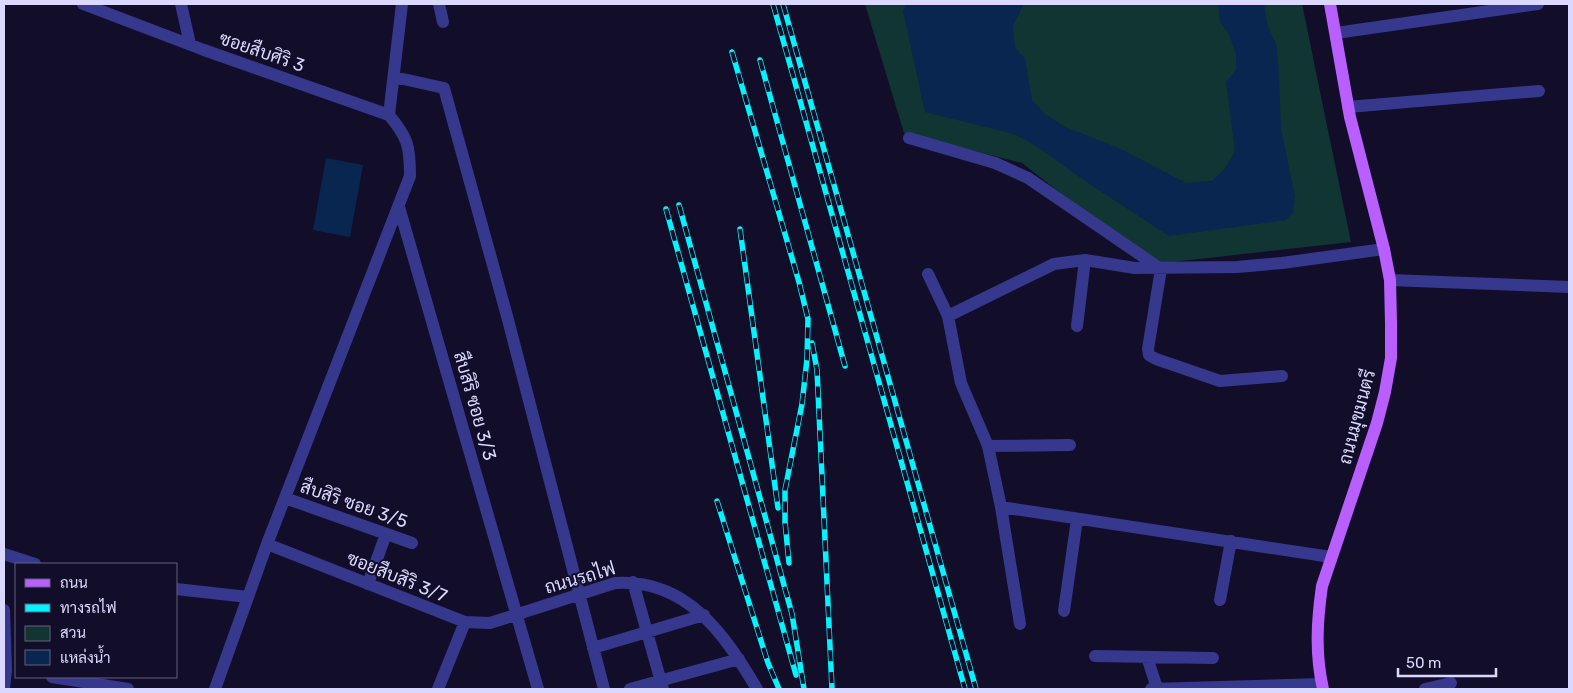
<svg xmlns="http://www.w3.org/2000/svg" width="1573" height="693" font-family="Rubik,Sarabun,sans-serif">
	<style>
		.green { fill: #113532 }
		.water { fill: #08264f }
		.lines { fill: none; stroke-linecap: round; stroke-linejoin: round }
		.minor { stroke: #36388d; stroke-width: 12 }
		.major { stroke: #ba5fff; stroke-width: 12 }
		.rail-casing { stroke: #04f4ff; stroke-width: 5.5 }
		.rail { stroke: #120e2a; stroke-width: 4; stroke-dasharray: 11; stroke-linecap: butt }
		.labels { text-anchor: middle; stroke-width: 4; stroke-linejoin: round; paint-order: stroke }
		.street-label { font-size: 18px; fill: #dad8ff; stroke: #120e2a }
	</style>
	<rect width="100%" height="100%" fill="#120e2a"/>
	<path class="green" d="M865,4H1302L1351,242L1163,263L1087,214L1022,163L904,133Z"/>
	<path class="water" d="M906,4H1022L1023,6L1013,25L1015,47L1025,59L1032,100L1045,114L1065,127L1119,148L1186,183L1212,181L1226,167L1235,151L1226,82L1236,70V54L1229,34L1220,22L1218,4H1264L1267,24L1277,47L1279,76L1281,129L1295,196L1293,212L1286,220L1169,236L1088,183L1036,146L1014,134L925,112L903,11Z
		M326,158L363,165L350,237L313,230Z"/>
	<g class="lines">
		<path class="minor" d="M83,4L204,50L389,115C408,138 410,146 410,176L267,544L215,689
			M181,4L190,44
			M439,4L443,22
			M1336,33L1538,4
			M394,77L444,88L507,316L604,689
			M1348,107L1539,91
			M389,115L402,4
			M909,138L995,163L1028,178L1161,269L1148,349L1149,355L1156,359L1220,381L1282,376
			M399,207L538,689
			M928,274L948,316L961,383L988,446L1001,507L1020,624
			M1390,280L1569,287
			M948,316L1054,264L1085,260L1135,268L1237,267L1282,263L1384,249
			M1077,326L1085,260
			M988,446L1070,445
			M285,498L412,543
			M1001,507L1331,557
			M267,544L465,622L490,623L615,583C687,578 725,635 757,689
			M4,554L35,564
			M633,582L663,689
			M368,584L386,534
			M176,589L248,597
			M1220,600L1231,541
			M4,610L6,670L4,689
			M1064,611L1077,519
			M593,648L704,615
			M1095,656L1213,658
			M1147,657L1157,688
			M52,677L128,689
			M438,689L465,622
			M630,689L739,659
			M1151,689L1322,684
			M1425,689L1451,683"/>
		<path class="major" d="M1323,689C1315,654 1317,621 1322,586L1377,423L1385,392L1391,358V323L1390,280L1384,249L1350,117L1330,4"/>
		<g class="rail-casing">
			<path id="rail" d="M773,4L965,689
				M783,4L976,689
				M732,52L799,282L808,319L807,359L802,404L785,490V522L789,563
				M760,60L845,366
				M679,205L792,614L804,689
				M666,209L796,675
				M740,229L778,508
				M812,343L817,370L832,689
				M717,501L768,663L779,689"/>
		</g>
		<use href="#rail" class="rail"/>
	</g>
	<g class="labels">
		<g class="street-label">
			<text transform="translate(262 52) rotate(19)" y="6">ซอยสืบศิริ 3</text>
			<text transform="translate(475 406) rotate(74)" y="6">สืบสิริ ซอย 3/3</text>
			<text transform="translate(1357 417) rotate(-75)" y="6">ถนนมุขมนตรี</text>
			<text transform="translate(354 504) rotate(19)" y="6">สืบสิริ ซอย 3/5</text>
			<text transform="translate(397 577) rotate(22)" y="6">ซอยสืบสิริ 3/7</text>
			<text transform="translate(580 578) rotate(-16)" y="6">ถนนรถไฟ</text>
		</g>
	</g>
	<rect width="1573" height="693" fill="none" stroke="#dad8ff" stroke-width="10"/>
	<rect x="15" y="563" width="162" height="115" fill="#120e2a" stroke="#625f7f"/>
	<rect x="25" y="579" width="25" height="8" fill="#ba5fff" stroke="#625f7f"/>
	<text x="60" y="588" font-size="15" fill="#dad8ff">ถนน</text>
	<rect x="25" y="604" width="25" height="8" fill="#04f4ff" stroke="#625f7f"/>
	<text x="60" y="613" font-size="15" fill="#dad8ff">ทางรถไฟ</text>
	<rect x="25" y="626" width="25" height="15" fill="#113532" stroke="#625f7f"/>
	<text x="60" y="638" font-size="15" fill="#dad8ff">สวน</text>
	<rect x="25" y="650" width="25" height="15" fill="#08264f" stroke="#625f7f"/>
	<text x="60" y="663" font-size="15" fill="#dad8ff">แหล่งน้ำ</text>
	<path d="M1398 668v8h98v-8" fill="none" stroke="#dad8ff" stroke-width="2.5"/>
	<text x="1406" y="668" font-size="15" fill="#dad8ff" stroke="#120e2a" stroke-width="4" paint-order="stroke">50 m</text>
</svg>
